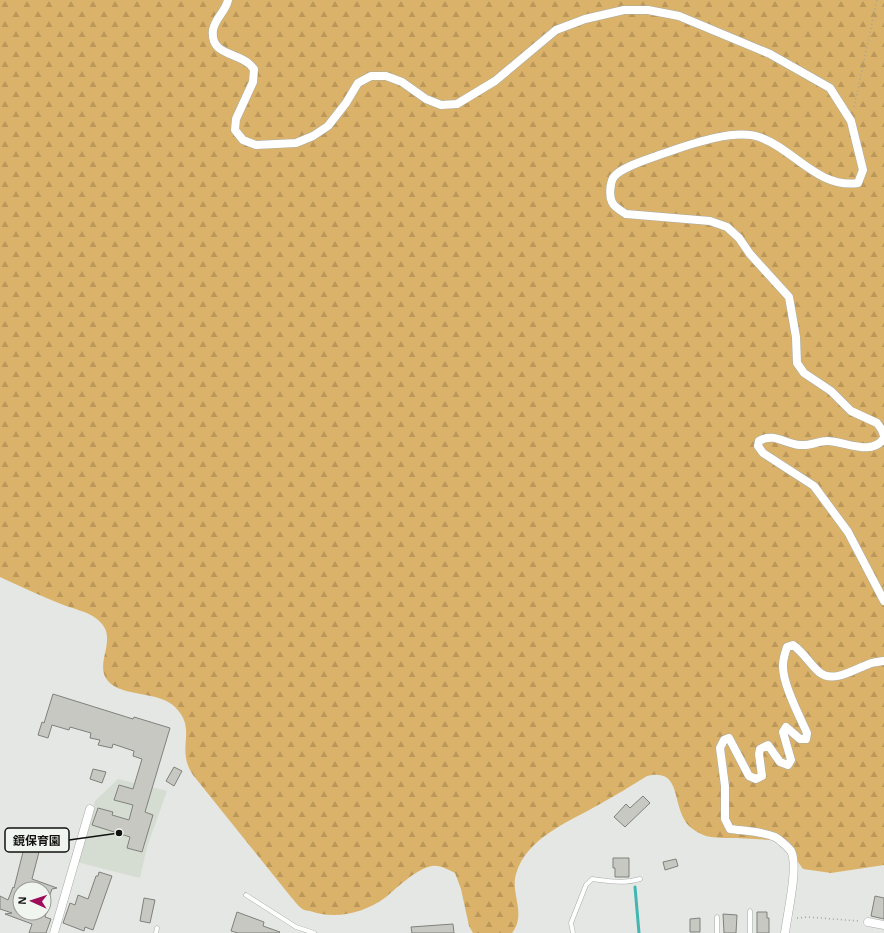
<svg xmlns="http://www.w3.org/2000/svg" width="884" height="933" font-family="Helvetica,'Noto Sans JP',sans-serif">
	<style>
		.built { fill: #d5ddd2 }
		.forest { fill: url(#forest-firs) }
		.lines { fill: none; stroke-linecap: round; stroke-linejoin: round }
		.stream { stroke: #41b6b3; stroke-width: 3 }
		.building { fill: #c7c8c2; stroke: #80817c }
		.lane-casing { stroke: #a9aca7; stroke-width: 5 }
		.street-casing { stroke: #a9aca7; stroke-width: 9 }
		.path { stroke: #a1a3a0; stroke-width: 1.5; stroke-dasharray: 1 3; stroke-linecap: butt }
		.lane { stroke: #fff; stroke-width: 4 }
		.street { stroke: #fff; stroke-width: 8 }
		.leader { fill: none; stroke: #111210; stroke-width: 1.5 }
		.callout-dot { fill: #111210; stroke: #f1f5f0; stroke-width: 1.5 }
		.callout { fill: #f1f5f0; stroke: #111210; stroke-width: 1.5 }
		.callout-label { font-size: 12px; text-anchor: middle; font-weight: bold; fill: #111210 }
	</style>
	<defs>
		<pattern id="forest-firs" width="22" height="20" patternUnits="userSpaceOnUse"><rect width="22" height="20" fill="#dbb269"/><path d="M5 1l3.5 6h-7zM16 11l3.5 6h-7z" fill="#bb985a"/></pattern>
	</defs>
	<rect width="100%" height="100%" fill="#e4e7e3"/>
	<path class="built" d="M118,779L167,791L147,847L140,878L77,862L95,801Z"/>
	<path class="forest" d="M0,0H884V865L831,873L803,869L798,862L788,841C771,840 754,839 736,838C727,838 715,838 706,836C700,834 695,831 690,827C670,808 684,767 647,776C631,786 616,795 600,804C569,822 527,837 516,874C510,893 527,914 512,933H473L469,926L461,889L455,873C448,870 441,865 432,866C416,869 398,887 386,897C365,913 335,920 310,911C307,911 303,910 301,908C297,905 294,900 291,897L193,775C190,770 187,765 186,758C183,739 193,725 175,707C160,691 121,697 108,681C97,668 108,652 107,637C107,630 103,624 97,619C87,611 73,609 61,604C41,596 20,586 0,577Z"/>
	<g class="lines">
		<path class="stream" d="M635,887L639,933"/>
	</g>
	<path class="building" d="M53,694L133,719L134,717L170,728L145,812L153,815L142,852L127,848L130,837L92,825L98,808L113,812L112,815L129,820L133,805L114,800L119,785L133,789L142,759L133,756L134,751L113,744L112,748L98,745L100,740L90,738L91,733L70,727L69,730L52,725L48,738L38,735L42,722L44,723Z
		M174,767L182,771L174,786L166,781Z
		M93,769L106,772L102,783L90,779Z
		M643,796L650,803L625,827L614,817L626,804L630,808Z
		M24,848L39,852L32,879L57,888L52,889L45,908L44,889H20V913H46L45,917L51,919L46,933H29L32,924L5,914L12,913L0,909V896L8,900L13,887L14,888Z
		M613,858H629V877H615V868H613Z
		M676,859L678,866L665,870L663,862Z
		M99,872L112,876L93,930L85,927L84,931L63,923L70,903L75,905L78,895L88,899L96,876H98Z
		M875,896L884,898V919L871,916Z
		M144,898L155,900L150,923L140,921Z
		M237,912L264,922L263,926L280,932L279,933H238L231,931Z
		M757,912H767V918H769V933H757Z
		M723,914L737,915L736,933H724Z
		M700,918V932H690V919Z
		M453,924L454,933H412L411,927Z"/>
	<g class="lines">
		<g class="lane-casing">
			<path id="lane" d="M246,895L296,927L314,933
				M156,933L157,928
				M573,933L571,923L586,885L592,879C608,881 624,884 640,879
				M717,933V917
				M750,933V911"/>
		</g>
		<g class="street-casing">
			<path id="street" d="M228,0C226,11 215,18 213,30C210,54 234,52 248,63C250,64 252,67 254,69L253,82L236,119L235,130L243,140L256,145L296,143L313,136L328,126L346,103L358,83L371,76H386L402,82L426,99L441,105L457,104L495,81L556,30L585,19L624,10H648L679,16L770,54L830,88L851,121L863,170L858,183C818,189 794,149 759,137C733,128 686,146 662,154C649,159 620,167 613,178C610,184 609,196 612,202C614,207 621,211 626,214L710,221L727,227L739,238L750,254L789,297L796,337L797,363L804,373L831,391L851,411L877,423L882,430L884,436
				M884,438C872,457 845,441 827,441C818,441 810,446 800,445C785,444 774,432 759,441L758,446L763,453L814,486L848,532L884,601
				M868,922L884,925
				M54,933L90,809
				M785,933C787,916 799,865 791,851C788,847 779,839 775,837C761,831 744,831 730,829L725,819V786L720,748L724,740L729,738L749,776L756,779L762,776L759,754L760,749L768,745L780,762L788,765L791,760L783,732L786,727L800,739H806L807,733C800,717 782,683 783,665C783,659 785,653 787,647L793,645C804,653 810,664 819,672C833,684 855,669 869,664C873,662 879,662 884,661"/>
		</g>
		<path class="path" d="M854,107L877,0
			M797,918L808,917L859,921"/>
		<use href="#lane" class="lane"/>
		<use href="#street" class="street"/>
	</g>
	<path class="leader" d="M119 833L69 840"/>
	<circle class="callout-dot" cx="119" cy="833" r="4"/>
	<rect class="callout" x="5" y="828" width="64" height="24" rx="4"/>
	<g class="callout-label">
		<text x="37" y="845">鏡保育園</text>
	</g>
	<g transform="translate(32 901) rotate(273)"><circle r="19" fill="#f1f5f0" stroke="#979a96"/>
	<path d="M0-3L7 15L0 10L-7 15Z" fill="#9d0d5a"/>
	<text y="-6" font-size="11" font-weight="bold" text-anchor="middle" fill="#111210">N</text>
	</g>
</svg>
